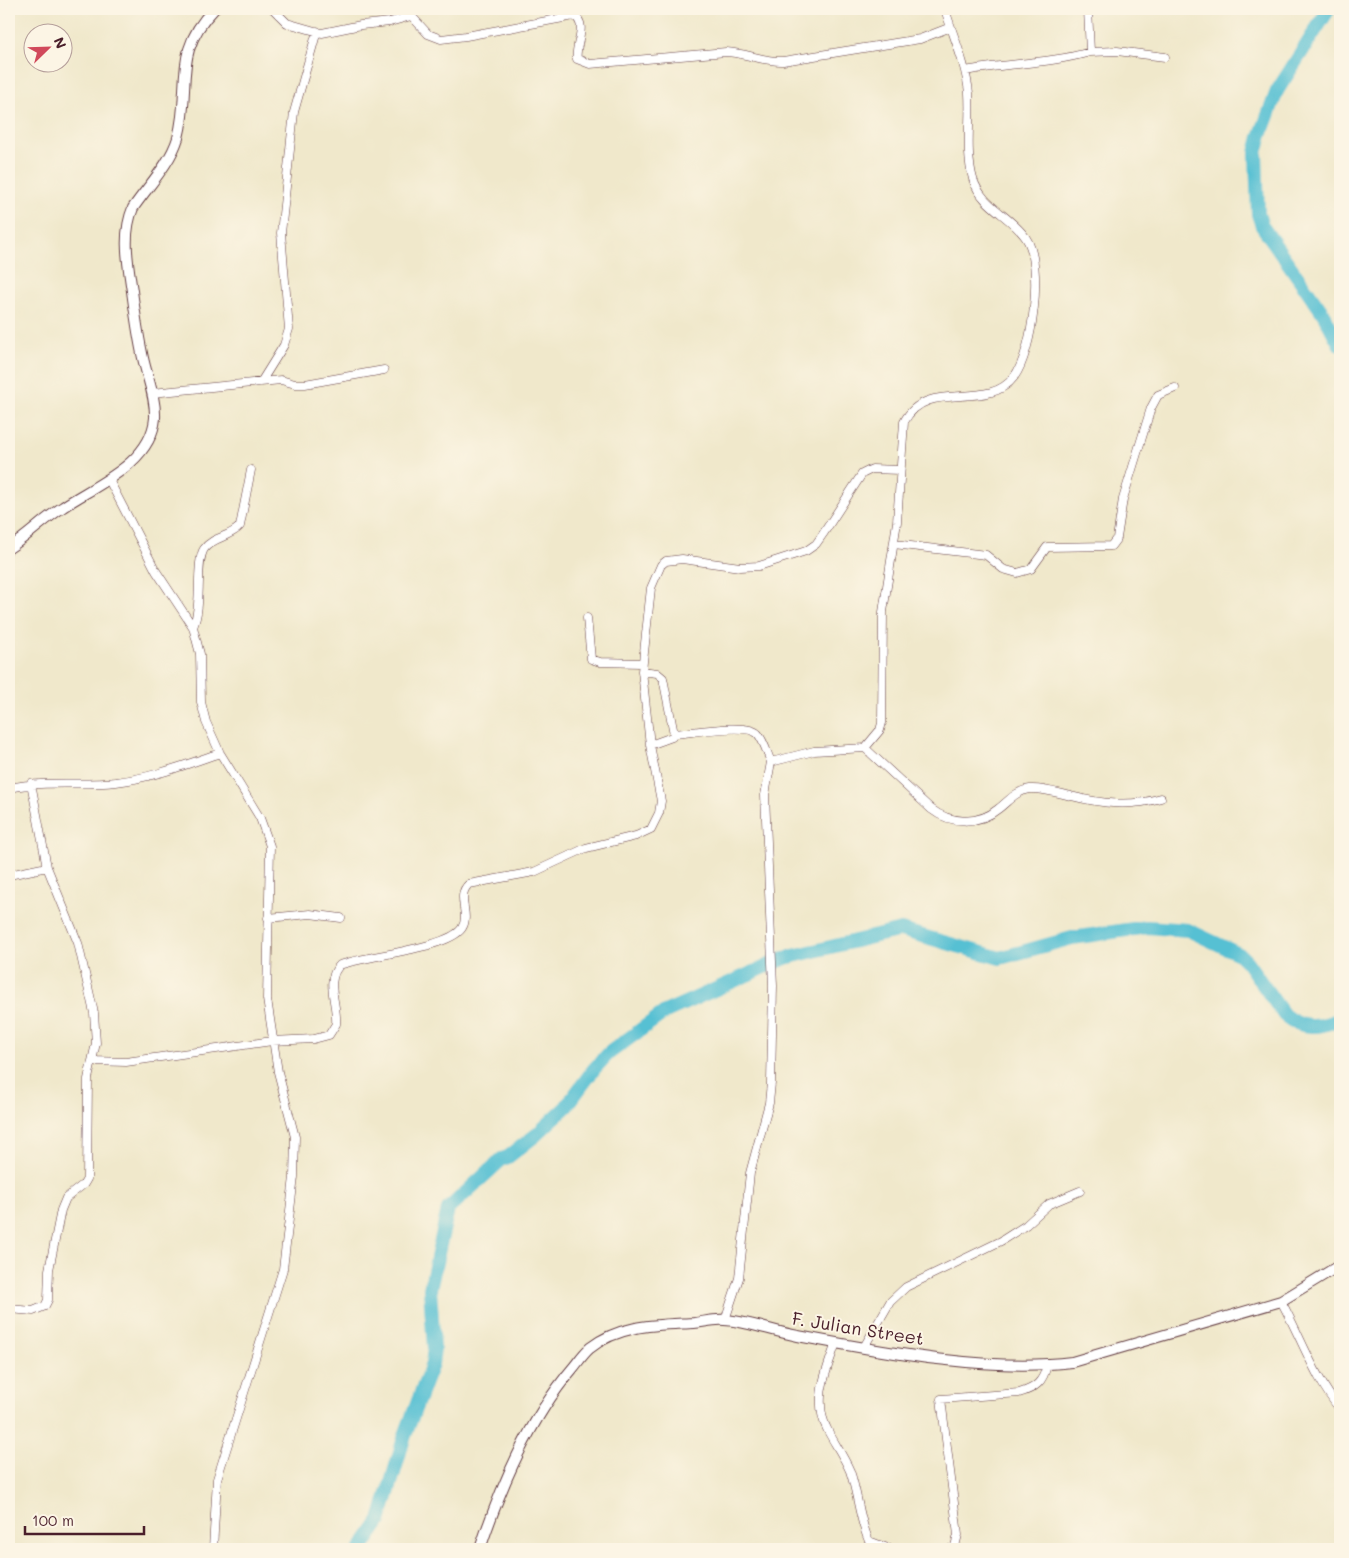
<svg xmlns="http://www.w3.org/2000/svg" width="1349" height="1558" font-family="Mali,sans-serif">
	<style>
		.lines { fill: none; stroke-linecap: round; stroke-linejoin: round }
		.river { stroke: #57c0d3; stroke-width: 14 }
		.minor-casing { stroke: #633d43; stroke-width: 9 }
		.tertiary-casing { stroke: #633d43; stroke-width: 12 }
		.minor { stroke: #fff; stroke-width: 8 }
		.tertiary { stroke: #fff; stroke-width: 10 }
		.labels { text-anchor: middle; stroke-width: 4; stroke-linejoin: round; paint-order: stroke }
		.street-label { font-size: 18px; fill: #4a1f2b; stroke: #fcf5e5 }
	</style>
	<rect width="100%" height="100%" fill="#fcf5e5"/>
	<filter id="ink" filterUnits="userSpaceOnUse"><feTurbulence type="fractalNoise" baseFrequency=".02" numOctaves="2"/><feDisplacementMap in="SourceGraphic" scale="10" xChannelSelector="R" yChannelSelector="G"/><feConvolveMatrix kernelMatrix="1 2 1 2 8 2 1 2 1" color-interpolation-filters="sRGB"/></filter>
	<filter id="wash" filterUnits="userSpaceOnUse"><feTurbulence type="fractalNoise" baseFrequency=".0096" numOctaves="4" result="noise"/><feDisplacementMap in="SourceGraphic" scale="20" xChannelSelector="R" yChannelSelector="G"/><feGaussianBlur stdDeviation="1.12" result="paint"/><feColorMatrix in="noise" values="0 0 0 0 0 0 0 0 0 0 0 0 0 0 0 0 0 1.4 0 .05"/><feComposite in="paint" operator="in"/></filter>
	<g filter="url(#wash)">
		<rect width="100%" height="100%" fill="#f0e8cb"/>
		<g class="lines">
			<path class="river" d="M1329,9L1277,91L1260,137L1256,153L1258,214L1262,226L1323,313L1340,345
				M361,1549L380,1521L404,1438L432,1364L434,1348L430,1289L448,1209L502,1159L508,1157L536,1135L566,1107L594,1069L609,1053L665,1012L785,958L901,930L1000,958L1072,938L1147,927L1188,930L1239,954L1247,962L1284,1015C1302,1030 1320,1028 1340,1019"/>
		</g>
	</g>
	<g filter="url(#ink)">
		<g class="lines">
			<g class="minor-casing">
				<path id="minor" d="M273,9L287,23L322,33L361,25L390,22L411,16
					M405,9L428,34L441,39L466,36L574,16C589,24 574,46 577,59L590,64L726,52C747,53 763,62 783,61L920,39L951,27
					M1090,52L1117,51L1165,57
					M965,71C1007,63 1049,64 1090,52L1088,9
					M261,382L284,345L289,329L281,233L294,112L317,31
					M152,393L281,380L295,384H305L384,370
					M109,480L156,571L193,627L200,654L201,702L206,722L220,753L260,818L270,846L267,999L278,1072L295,1137L294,1177L283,1269L217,1479L213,1549
					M894,544L986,555L1003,569L1017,573L1031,569L1047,547L1111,546L1117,538L1123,499L1151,408L1158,395L1175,388
					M587,618L591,659L600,662L641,663
					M193,627C203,605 195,563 204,549C212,537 231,537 240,526L251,470
					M650,745L672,737L674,734
					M865,748L931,809C950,824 979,825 998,809C1009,801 1015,791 1030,789C1043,788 1058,793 1071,796C1102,804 1131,807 1161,798
					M771,762C767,753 764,741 758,734C748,722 690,733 674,734L663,678L657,673L642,671L651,588L661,565L666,561L682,559L740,567L759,566L806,551L816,544L823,534L862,474L872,469L899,470
					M9,788C46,780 79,786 116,782C152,778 187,764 220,753
					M9,875L47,867
					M268,918L310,914L341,918
					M93,1061L126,1062L272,1041L314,1039L329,1035L336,1024C338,1005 324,980 340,965C366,955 448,949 462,928C471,914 455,896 469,884L534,872L586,848L636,836L651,829L659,813L661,801L650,745L642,671
					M1281,1301C1300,1335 1316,1381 1340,1409
					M9,1309L33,1311L45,1306L48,1300L49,1270L61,1210L66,1198L84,1184L87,1179L88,1079L96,1043L94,1013L78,943L47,867L31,783
					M725,1320L739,1278L750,1173L769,1103L771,1083L773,986L765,795L771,762L814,751L865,748L880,730L882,723L883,612L897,522L904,422C927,377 987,413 1014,377C1033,352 1044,264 1026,238C1010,215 982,207 973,179C965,150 971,122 969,93C966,64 953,36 945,9
					M836,1343C826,1372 812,1401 828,1431C835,1444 844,1457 850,1471C858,1494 859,1519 869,1541L890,1549
					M864,1347L890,1302L906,1287L1001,1241L1026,1225L1049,1204L1080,1191
					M950,1549L955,1546L958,1535L941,1399L1019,1393C1036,1388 1043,1382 1047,1365"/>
			</g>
			<g class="tertiary-casing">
				<path id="tertiary" d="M9,548C28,536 44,519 63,507C95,485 151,464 155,418C156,398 147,377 143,358C138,336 135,313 132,291C128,264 122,234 133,208C148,186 170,164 178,138C192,86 171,53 214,9
					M480,1549C501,1486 529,1420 573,1368C578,1362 583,1354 590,1348C620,1324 658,1325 694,1323C704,1322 715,1319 724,1320C747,1321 775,1332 798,1336C884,1352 986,1372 1072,1362L1281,1301L1340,1265"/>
			</g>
			<use href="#minor" class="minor"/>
			<use href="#tertiary" class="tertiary"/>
		</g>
	</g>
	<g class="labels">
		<g class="street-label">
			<text transform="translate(858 1329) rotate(9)" y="6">F. Julian Street</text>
		</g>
	</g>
	<rect width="1349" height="1558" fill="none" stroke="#fcf5e5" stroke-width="30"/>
	<g transform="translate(48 48) rotate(67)"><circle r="24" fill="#fcf5e5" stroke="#b59f9b"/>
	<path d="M0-4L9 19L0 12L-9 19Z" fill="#d1495b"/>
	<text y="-8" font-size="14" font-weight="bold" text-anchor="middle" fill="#4a1f2b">N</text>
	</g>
	<path d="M25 1526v8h119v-8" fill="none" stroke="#4a1f2b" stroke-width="2.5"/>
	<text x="32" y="1526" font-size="15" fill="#4a1f2b" stroke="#fcf5e5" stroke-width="4" paint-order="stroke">100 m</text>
</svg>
